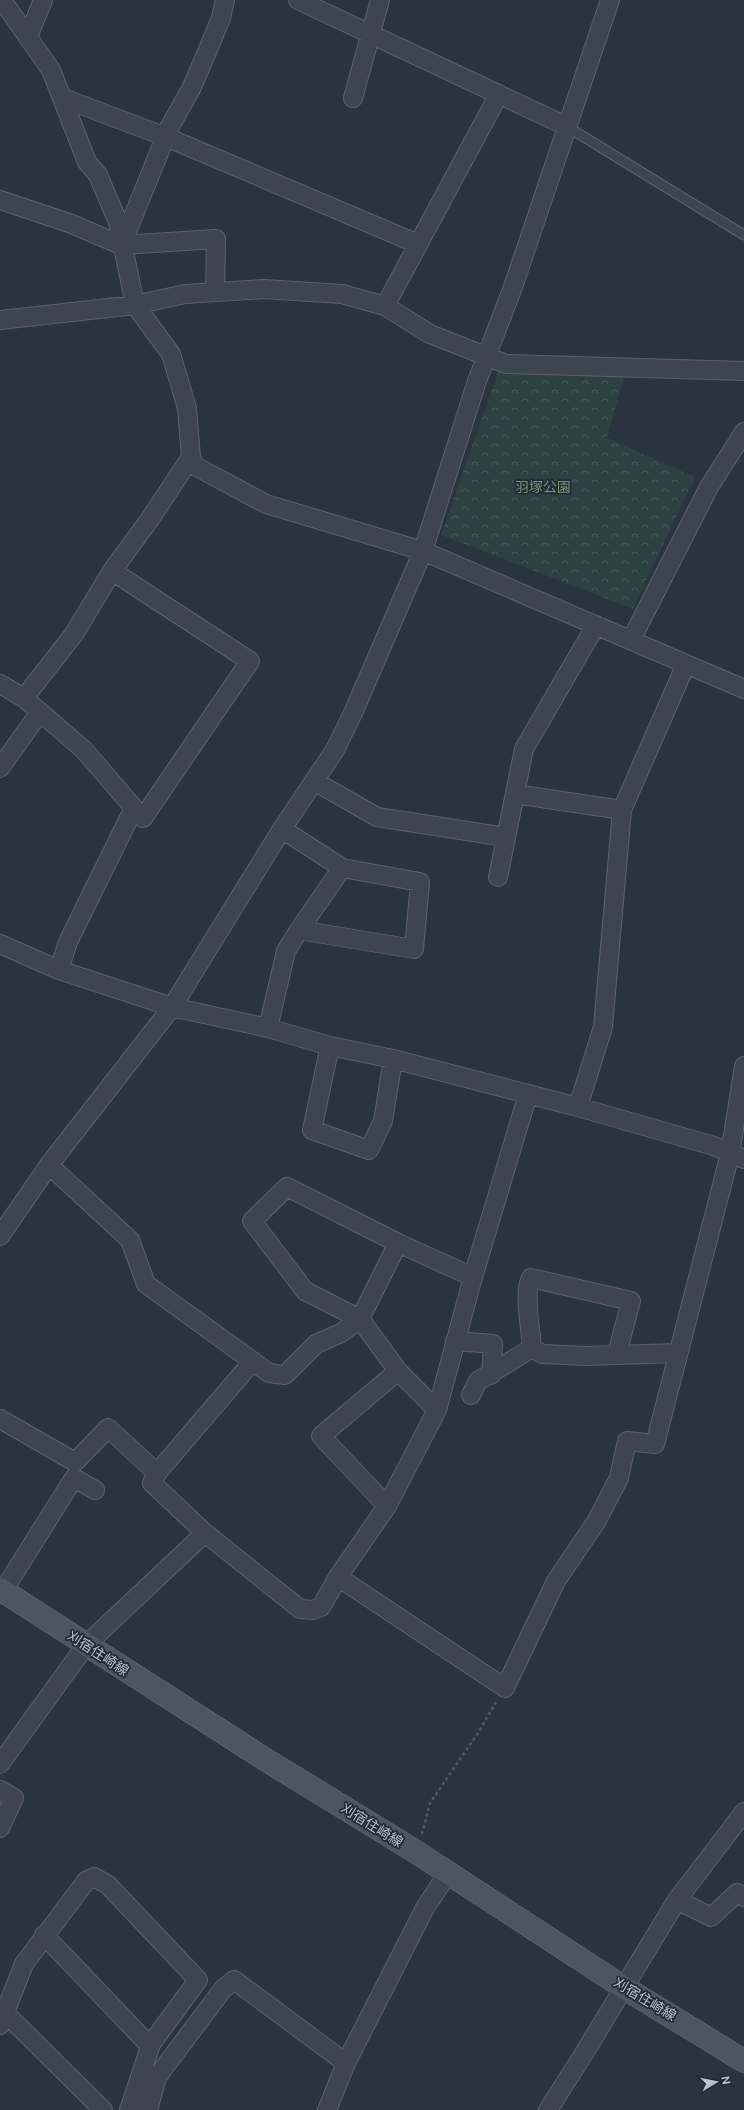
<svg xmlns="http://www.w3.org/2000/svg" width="744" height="2110" font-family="'Public Sans','Noto Sans JP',sans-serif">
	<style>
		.forest { fill: url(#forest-crowns) }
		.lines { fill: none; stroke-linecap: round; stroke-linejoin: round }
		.service-casing { stroke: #5c636d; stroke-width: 11 }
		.minor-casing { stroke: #5c636d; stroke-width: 20 }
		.secondary-casing { stroke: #5c636d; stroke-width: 24 }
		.path { stroke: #4c5d60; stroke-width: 2.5; stroke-dasharray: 3 3; stroke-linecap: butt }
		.service { stroke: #3e4550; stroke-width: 9 }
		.minor { stroke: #3e4550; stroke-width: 18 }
		.secondary { stroke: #4c5562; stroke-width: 22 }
		.labels { text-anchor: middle; stroke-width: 3.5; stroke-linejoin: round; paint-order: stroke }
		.park-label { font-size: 14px; fill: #75987d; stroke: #222a35 }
		.street-label { font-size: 14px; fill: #bbc1ca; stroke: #222a35 }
	</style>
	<defs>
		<pattern id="forest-crowns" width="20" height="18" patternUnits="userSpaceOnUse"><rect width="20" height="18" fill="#2d4042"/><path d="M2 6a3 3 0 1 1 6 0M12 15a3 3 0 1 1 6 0" fill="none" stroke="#4a5a5c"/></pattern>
	</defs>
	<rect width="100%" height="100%" fill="#2a3340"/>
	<path class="forest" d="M627,367L607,438L695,477L633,609L441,535L499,369Z"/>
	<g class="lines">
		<g class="service-casing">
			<path id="service" d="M566,126L744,235"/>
		</g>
		<g class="minor-casing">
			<path id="minor" d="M2,0L51,70L87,162L98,175L118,222L135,305L171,354L187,408L191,457L195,466L266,504L423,551L744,689
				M298,0L566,126
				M28,37L43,0
				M63,98L166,137L418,244
				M353,98L380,0
				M0,200L69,223L121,245L216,239L215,292
				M122,244L169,128L191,89L207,52L221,18L225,0
				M385,306L499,94
				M0,320L135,305L185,294L264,289L342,294L385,306L430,334L506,364L744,371
				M112,571L250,661L143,818
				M631,640L709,487L744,432
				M0,684L24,698
				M0,768L40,712
				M314,781L377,817L506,837
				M515,794L622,810
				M498,877L524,749L596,625
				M299,930L342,868
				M0,944L59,970L172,1007L268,1028L330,1046L393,1059L578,1107L714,1146L744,1159
				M59,970L68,942L134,808L84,750L24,698L74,634L112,571L150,519L191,457
				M268,1028L286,951L299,930L414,949L420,882L342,868L282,829
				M330,1046L312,1130L369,1150L383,1121L393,1059
				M578,1107L603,1027L622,810L686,664
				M49,1165L130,1240L146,1284L269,1373L285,1375L316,1344L341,1333L360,1319L398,1371L437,1410
				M0,1236L49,1165L172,1007L282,829L335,750L353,713L423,551L477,381L513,287L610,0
				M398,1243L360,1319L305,1291L252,1221L287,1187L398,1243L473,1277
				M455,1341L493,1344L491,1375
				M617,1354L631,1301L531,1278C523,1291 531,1331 532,1348L542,1354L586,1356L678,1353
				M253,1361L157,1473L152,1483L205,1533L300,1609L313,1610L321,1607L338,1577L387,1506L437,1410L473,1277L528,1094
				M471,1395L478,1381L532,1348
				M0,1419L75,1462L108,1428L157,1473
				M387,1506L321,1436L398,1371
				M338,1577L505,1688L556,1581L596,1522L619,1478L627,1441L655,1444L730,1154L744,1066
				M3,1591L74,1478L95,1490
				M0,1764L86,1645L205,1533
				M0,1790L14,1798L0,1828
				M677,1900L711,1917L737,1893L744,1897
				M44,1935L150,2046
				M5,2013L103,2110
				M0,2025L24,1964L86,1881L94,1877L108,1885L198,1980L151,2044L129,2110
				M148,2110L157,2077L223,1989L234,1980L346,2063
				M327,2110L346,2063L425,1908L448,1873
				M548,2110L583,2055L677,1900L744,1812"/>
		</g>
		<g class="secondary-casing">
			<path id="secondary" d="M0,1589L263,1758L413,1850L623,1987L744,2061"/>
		</g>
		<path class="path" d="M422,1834L430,1803L478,1733L496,1702"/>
		<use href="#service" class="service"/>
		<use href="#minor" class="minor"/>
		<use href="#secondary" class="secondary"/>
	</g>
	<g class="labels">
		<g class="park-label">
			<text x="543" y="492">羽塚公園</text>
		</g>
		<g class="street-label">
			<text transform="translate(98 1653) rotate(33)" y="5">刈宿住崎線</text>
			<text transform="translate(372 1825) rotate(32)" y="5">刈宿住崎線</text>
			<text transform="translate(645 1999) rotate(31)" y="5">刈宿住崎線</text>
		</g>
	</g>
	<g transform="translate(716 2082) rotate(80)" stroke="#222a35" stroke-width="3" paint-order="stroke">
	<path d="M0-3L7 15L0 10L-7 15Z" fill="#bbc1ca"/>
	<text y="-6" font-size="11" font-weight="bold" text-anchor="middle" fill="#bbc1ca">N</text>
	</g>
</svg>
